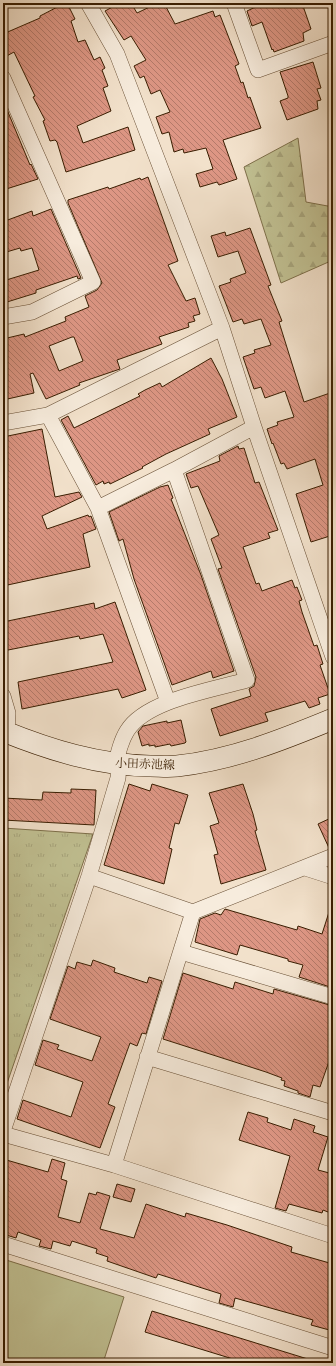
<svg xmlns="http://www.w3.org/2000/svg" width="336" height="1366" font-family="'Sorts Mill Goudy','Noto Serif JP',serif">
	<style>
		.grass { fill: url(#grass-tufts); stroke: #7d6f4a }
		.forest { fill: url(#forest-firs); stroke: #7d6f4a }
		.pitch { fill: #c1c193; stroke: #7d6f4a }
		.building { fill: url(#building-back-hatch); stroke: #391d01; fill-rule: evenodd }
		.lines { fill: none; stroke-linecap: round; stroke-linejoin: round }
		.street-casing { stroke: #674e34; stroke-width: 16 }
		.secondary-casing { stroke: #391d01; stroke-width: 22 }
		.street { stroke: #f7ecdd; stroke-width: 15 }
		.secondary { stroke: #f7ecdd; stroke-width: 21 }
		.labels { text-anchor: middle; stroke-width: 3; stroke-linejoin: round; paint-order: stroke }
		.street-label { font-size: 12px; fill: #391d01; stroke: #f7ecdd }
	</style>
	<defs>
		<pattern id="grass-tufts" width="24" height="20" patternUnits="userSpaceOnUse"><rect width="24" height="20" fill="#c1c193"/><path d="M3 7l-1-3M5 7V3M7 7l1-3M15 17l-1-3M17 17v-4M19 17l1-3" fill="none" stroke="#a7a57d"/></pattern>
		<pattern id="forest-firs" width="22" height="20" patternUnits="userSpaceOnUse"><rect width="22" height="20" fill="#c1c193"/><path d="M5 1l3.5 6h-7zM16 11l3.5 6h-7z" fill="#a7a57d"/></pattern>
		<pattern id="building-back-hatch" width="6" height="6" patternUnits="userSpaceOnUse"><rect width="6" height="6" fill="#dd9684"/><path d="M-1 5l2 2M0 0l6 6M5-1l2 2" fill="none" stroke="#b47a6a"/></pattern>
	</defs>
	<rect width="100%" height="100%" fill="#f2e1cb"/>
	<filter id="stains"><feTurbulence type="fractalNoise" baseFrequency=".005" numOctaves="4"/><feColorMatrix values="0 0 0 0 .2 0 0 0 0 .09 0 0 0 0 .02 0 0 0 .5 -.17"/></filter>
	<radialGradient id="worn" r=".72"><stop offset=".6" stop-color="#630" stop-opacity="0"/><stop offset="1" stop-color="#630" stop-opacity=".3"/></radialGradient>
	<path class="grass" d="M3,828L93,834L3,1095Z"/>
	<path class="forest" d="M298,138L306,202L333,207V260L281,283L244,167Z"/>
	<path class="pitch" d="M3,1259L124,1297L103,1363H3Z"/>
	<path class="building" d="M65,3H67L75,19L71,21L78,42L85,40L94,60L100,57L105,68L102,70L108,86L103,88L111,111L77,126L83,143L128,127L135,150L66,172L57,142L55,140L50,141L43,121L45,120L33,97L35,96L14,52L3,58V34L40,18V16Z
		M120,3H131L137,13L158,3H164L175,24L213,11L215,17L220,15L239,64L235,66L241,83L243,82L248,98L250,97L261,128L223,140L237,179L219,185L217,182L200,187L196,174L213,169L206,148L184,153L183,149L174,152L169,132L162,134L156,117L170,112L160,90L151,94L144,76L140,78L134,66L146,60L131,36L124,40L105,11Z
		M264,3H302L311,29L303,33L304,41L274,52L273,49L272,50L262,22L252,26L247,11Z
		M313,62L321,88L317,89L321,100L317,101L318,109L287,120L280,101L288,98V96L280,72Z
		M3,100L30,165L31,164L38,179L3,190Z
		M148,177L178,261L168,265L186,301L195,298L200,314L193,316L195,321L188,323L189,327L159,337L162,344L117,360L120,369L79,383L80,385L46,399L33,373L30,374L34,393L3,400V339L24,334L25,337L66,321L65,317L89,307L85,296L97,290L102,283L68,203V200L108,187L109,189L140,178L141,180ZM72,337H74L83,361L59,371L49,346Z
		M51,209L81,278L78,279L77,276L36,290V293L7,302L3,290V281L39,270L32,248L21,251L20,248L3,253V229L7,228L5,221L32,211L33,216Z
		M250,228L271,285L268,286L282,321L279,322L304,402L333,392V535L311,542L296,494L323,485L315,459L287,469L284,463L281,464L273,443L272,444L267,429L278,425L277,422L294,417L285,391L265,398L261,387L254,389L243,357L255,353L254,350L271,345L261,319L244,324L242,319L233,322L219,286L231,282L230,279L246,273L238,251L218,257L211,236L225,232L226,236Z
		M211,358L222,379L237,417L208,429L210,434L166,454L142,467L143,468L110,484L109,482L104,484L103,481L96,485L61,420L68,416L74,428L140,396L138,394L145,390L160,383L162,387Z
		M42,429L55,497L79,492L82,497L42,516L47,529L88,515L89,517L91,516L96,529L83,534L90,567L3,586V437Z
		M238,446L239,449L244,448L255,483L259,482L278,530L268,533L270,538L243,547L256,584L259,583L262,591L292,580L295,588L297,587L302,600L299,601L302,612L314,646L317,645L323,664L320,665L330,694L318,698L320,704L309,708L305,701L292,705L265,713L268,721L220,736L211,709L251,696L249,689L254,686L256,677L218,569L222,568L211,539L219,535L198,486L191,488L186,474L220,461L219,456Z
		M168,485L173,498L171,499L201,575L234,671L213,678L211,671L172,685L134,579L123,539L119,541L109,512L160,487Z
		M115,602L146,690L122,698L118,689L22,709L18,682L113,662L103,634L80,639L79,636L3,651V622L94,603L95,609Z
		M181,720L186,742L185,743L171,746L170,744L155,747V745L149,746V744L142,746L138,732L143,726L167,721V723Z
		M129,784L150,791L152,784L188,795L179,824L175,823L169,848L172,849L164,884L104,865Z
		M243,784L253,814L257,830L255,831L266,870L221,884L214,855L218,854L210,826L219,823L209,793Z
		M71,789L96,790L94,825L3,820V798L42,800L43,792L71,793Z
		M333,817V847L329,848L318,824Z
		M225,909L297,930L298,926L322,934L330,909H333V988L299,977L303,965L288,961V959L240,945L237,955L195,942L200,919L215,913L221,915Z
		M93,960L115,968L114,972L147,983L149,977L162,981L146,1034L142,1033L137,1046L130,1043L108,1104L115,1107L100,1148L17,1119L23,1100L71,1117L83,1082L35,1065L43,1040L59,1045L57,1049L92,1061L101,1037L50,1019L68,966L75,969L77,962L91,966Z
		M183,973L233,989L235,982L273,994L274,989L333,1006V1050L320,1087L313,1085L310,1097L298,1093V1091L284,1086L285,1081L281,1080L282,1078L266,1072L163,1039Z
		M248,1112L268,1118L267,1122L291,1130L294,1119L315,1126L313,1132L328,1137L318,1170L333,1174V1214L323,1210L322,1213L289,1204L286,1211L275,1208L290,1156L239,1140Z
		M3,1159L48,1172L52,1159L65,1163L61,1179L67,1181L58,1217L80,1223L89,1193L96,1195L97,1192L110,1196L100,1229L134,1238L146,1204L185,1217L186,1213L227,1225L292,1247L291,1252L333,1264V1331L311,1325L313,1320L235,1298L233,1307L219,1303L221,1294L158,1274L156,1278L107,1261L108,1257L96,1253L97,1249L72,1241L70,1246L53,1241L51,1249L39,1246L41,1240L18,1232L16,1238L3,1234Z
		M117,1184L135,1189L131,1202L113,1197Z
		M152,1311L311,1360V1363H246L145,1332Z"/>
	<g class="lines">
		<g class="street-casing">
			<path id="street" d="M88,3L117,54L222,328L254,427L333,657
				M234,3L258,70L333,43
				M3,78L93,282L32,312L3,317
				M48,415L98,508L168,702
				M3,423L48,415L222,328
				M98,508L174,470L254,427
				M3,696L8,713L7,733
				M305,868L333,877
				M89,876L193,912
				M181,952L333,997
				M147,1057L333,1113
				M3,1131L89,876L118,778C119,773 117,768 117,763C117,754 122,739 127,731C146,700 213,690 247,680L174,470
				M3,1134L114,1165L333,1236
				M114,1165L193,912L333,856
				M3,1244L333,1348"/>
		</g>
		<g class="secondary-casing">
			<path id="secondary" d="M3,731C50,750 98,765 150,766C159,766 168,767 177,766C232,760 282,740 333,719"/>
		</g>
		<use href="#street" class="street"/>
		<use href="#secondary" class="secondary"/>
	</g>
	<g class="labels">
		<g class="street-label">
			<text transform="translate(145 764) rotate(2)" y="4">小田赤池線</text>
		</g>
	</g>
	<rect width="336" height="1366" fill="none" stroke="#f2e1cb" stroke-width="16"/>
	<rect x="4" y="4" width="328" height="1358" fill="none" stroke="#391d01" stroke-width="2"/>
	<rect x="8" y="8" width="320" height="1350" fill="none" stroke="#391d01"/>
	<rect width="100%" height="100%" filter="url(#stains)"/>
	<rect width="100%" height="100%" fill="url(#worn)"/>
</svg>
